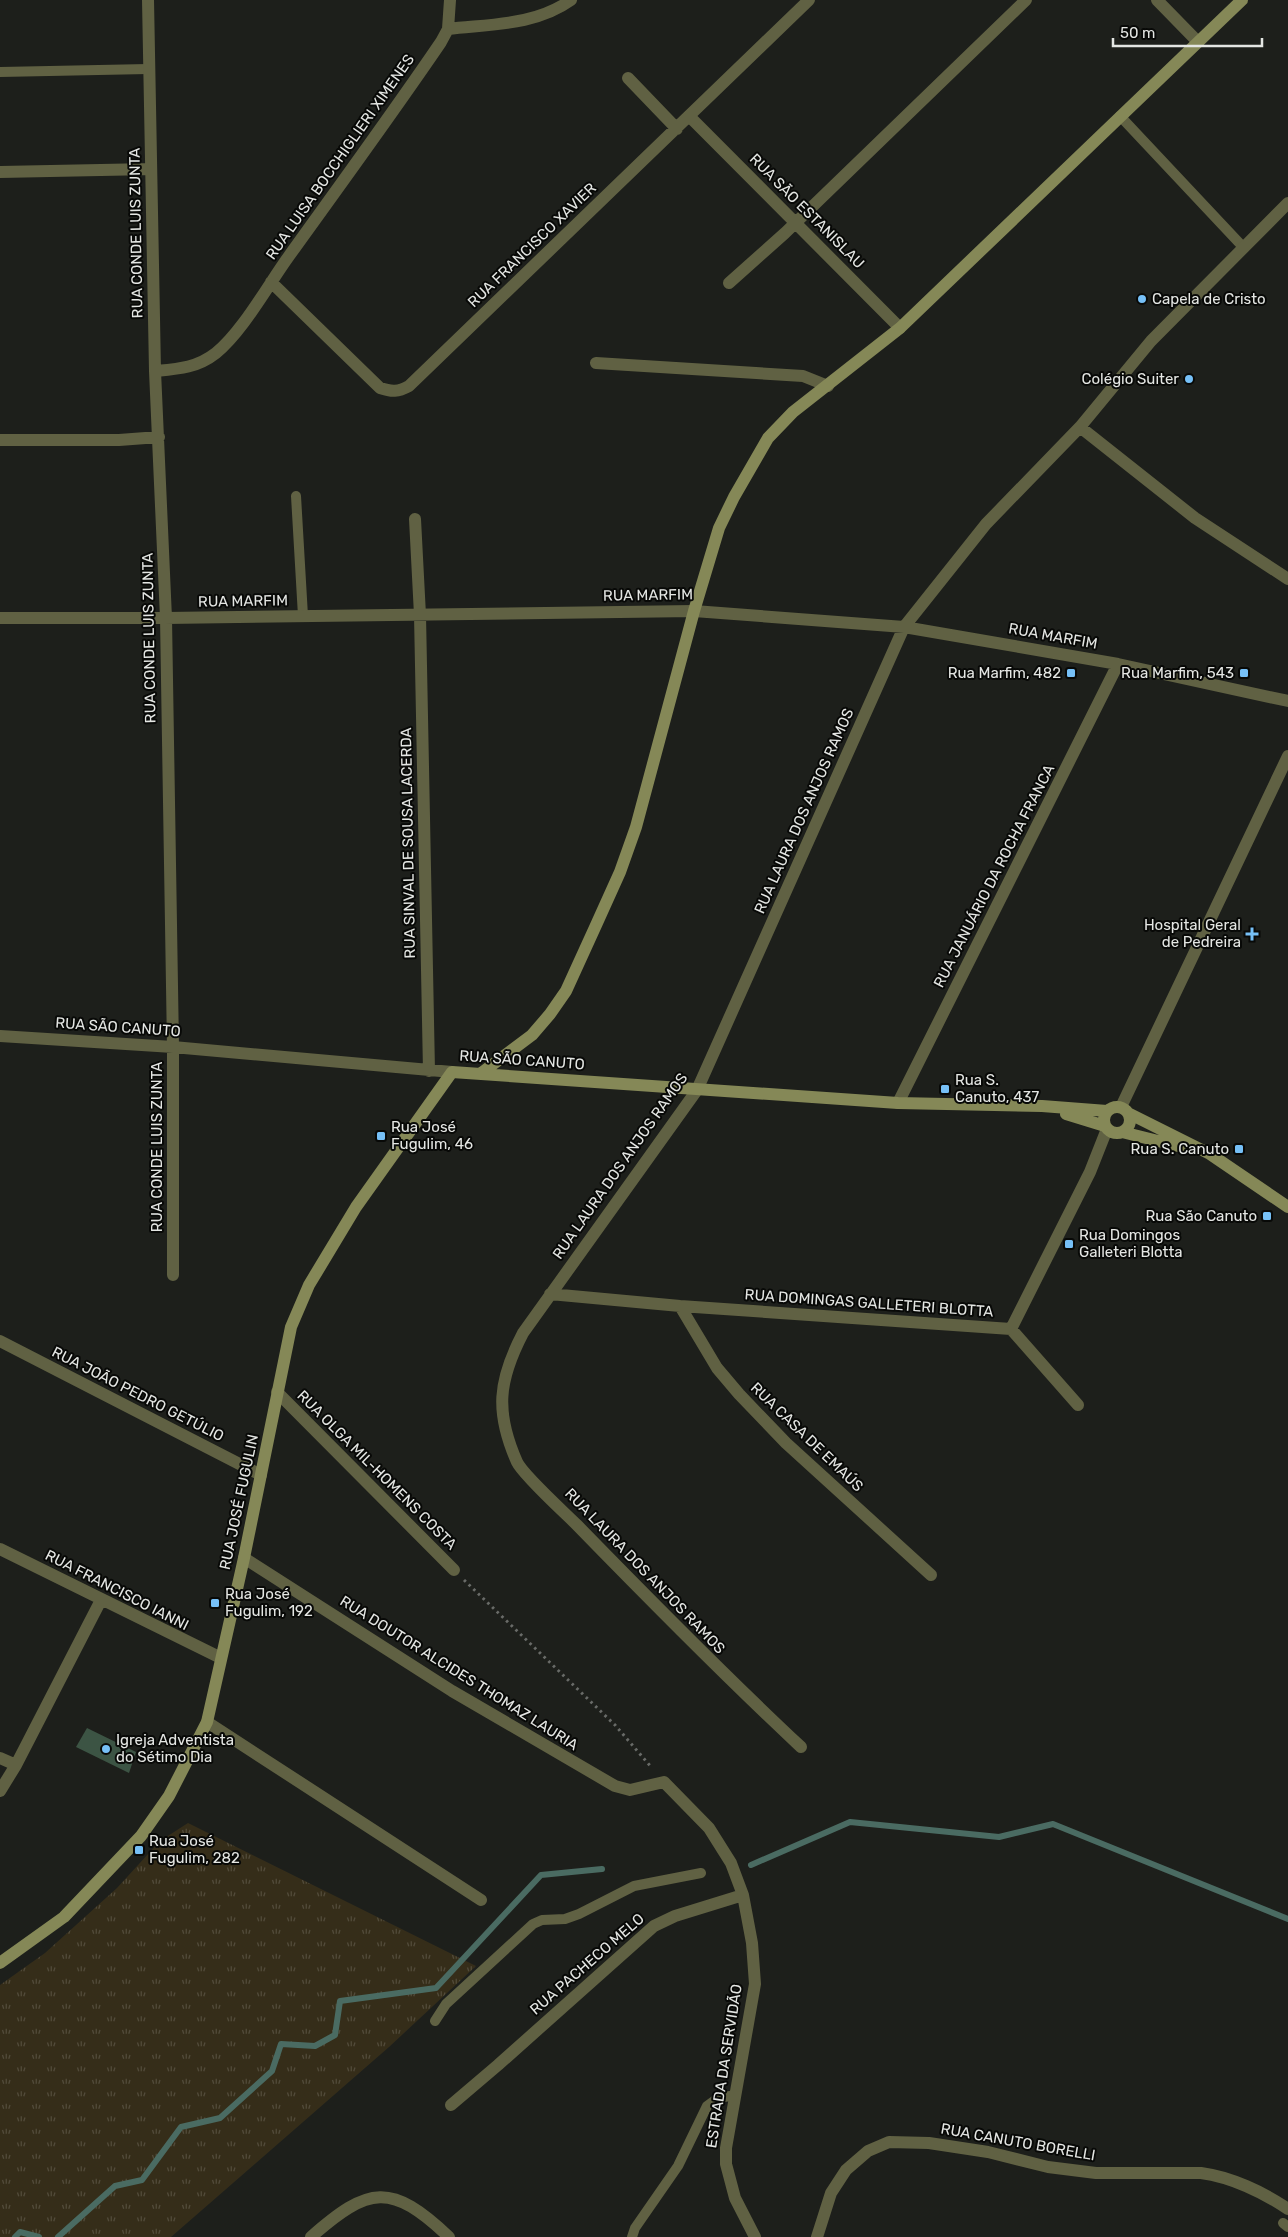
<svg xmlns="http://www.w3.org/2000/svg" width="1288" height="2237" font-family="Rubik,sans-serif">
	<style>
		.grass { fill: url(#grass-tufts) }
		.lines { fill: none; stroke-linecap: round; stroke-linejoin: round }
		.stream { stroke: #4a6b62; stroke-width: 6 }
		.building { fill: #3c5444 }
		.path { stroke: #696b68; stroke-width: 3; stroke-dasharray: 2.5 4; stroke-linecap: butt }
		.lane { stroke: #606143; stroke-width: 10 }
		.street { stroke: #606143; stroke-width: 12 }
		.secondary { stroke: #858857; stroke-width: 12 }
		.poi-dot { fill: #76c0f7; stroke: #080907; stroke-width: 2 }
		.labels { text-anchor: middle; stroke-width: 4; stroke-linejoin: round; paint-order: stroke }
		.street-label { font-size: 15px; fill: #e4e6e3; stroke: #080907 }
		.poi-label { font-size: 15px; fill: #e4e6e3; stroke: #080907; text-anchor: start }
	</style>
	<defs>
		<pattern id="grass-tufts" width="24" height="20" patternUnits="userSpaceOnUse" patternTransform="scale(1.25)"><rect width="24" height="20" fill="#352d19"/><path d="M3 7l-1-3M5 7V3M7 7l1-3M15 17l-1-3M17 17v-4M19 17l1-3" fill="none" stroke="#524b3a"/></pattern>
	</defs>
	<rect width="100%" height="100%" fill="#1d1f1b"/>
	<path class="grass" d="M188,1823L476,1966L389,2047L171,2237H0V1985L45,1953L117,1888L160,1841Z"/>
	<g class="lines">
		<path class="stream" d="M751,1865L850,1822L999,1837L1053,1824L1288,1919
			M15,2237L20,2232L39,2237
			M58,2237L115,2186L142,2180L181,2127L220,2118L272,2071L281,2044L315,2046L335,2035L340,2001L436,1988L541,1875L602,1869"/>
	</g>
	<path class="building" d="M87,1728L136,1752L129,1773L76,1747Z"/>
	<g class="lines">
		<path class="path" d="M464,1580L615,1725L652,1768"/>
		<path class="lane" d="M0,72L148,69
			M1120,116L1244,248
			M296,496L303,616
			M435,2021L446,2004L533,1924L542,1920L565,1919L579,1914L634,1886L701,1873
			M1283,2223L1288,2227
			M632,2237L635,2228L678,2166L707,2106L718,2098L736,2095"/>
		<path class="street" d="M148,0L155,371L166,618L173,1047V1275
			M1157,0L1198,42
			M448,29C489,24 535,26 571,0
			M628,78L677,129
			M690,117L900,328
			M0,172L151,169
			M271,282L380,388C392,392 398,392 409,386L809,0
			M729,283L785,233L1026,0
			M596,363L803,376L828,386
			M155,371C178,369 197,368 216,353C243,331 268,285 289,256C340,185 392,114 441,42L448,29L450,0
			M1080,427L1195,518L1288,579
			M0,440H119L159,437
			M415,519L420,615L429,1071
			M0,618H166L694,611L904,627L1118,664L1288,701
			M0,1036L173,1047L452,1072
			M898,1103L1118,664
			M1121,1107L1288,756
			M550,1294L680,1306L1011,1329
			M680,1306L717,1368L739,1394L786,1443L931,1575
			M1011,1329L1090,1172L1107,1129
			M1011,1329L1078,1405
			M0,1341L261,1475
			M277,1392L454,1570
			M0,1549L221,1658
			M244,1558L452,1691L615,1786L630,1790L664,1782L709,1828L731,1863L743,1895L752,1943L755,1984L726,2148V2164L735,2198L755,2237
			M207,1722L481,1900
			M801,1747C724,1675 651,1601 577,1525C565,1513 523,1475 517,1462C495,1412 498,1381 523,1333L697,1090L904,627L986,524L1080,427L1151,341L1288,203
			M0,1758L16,1765
			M0,1791L16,1765L101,1600
			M451,2105L498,2065L654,1926L675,1916L743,1895
			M311,2237C369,2186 391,2182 449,2237
			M817,2237L831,2193L846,2170L868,2151L889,2142L929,2143L988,2152L1048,2167L1096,2173H1201C1231,2177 1263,2192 1288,2209"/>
		<path class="secondary" d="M480,1074L532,1035L550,1014L566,991L597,923L620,872L636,827L694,611L719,528L734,497L768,438L793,412L900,328L1242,0
			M1104 1120a13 13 0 1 1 26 0a13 13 0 1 1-26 0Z
			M1128,1113L1210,1154L1288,1207
			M1066,1114L1105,1126
			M1122,1132L1186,1148
			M0,1963L64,1917L141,1836L169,1796L207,1722L244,1558L291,1327L309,1285L356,1207L452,1072L898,1103L1042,1106L1107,1111"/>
	</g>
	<g class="poi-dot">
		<circle cx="1142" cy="299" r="5"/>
		<circle cx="1189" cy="379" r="5"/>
		<rect x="1066" y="668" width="10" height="10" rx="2.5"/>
		<rect x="1239" y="668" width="10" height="10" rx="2.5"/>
		<path d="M1249.5 926.5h5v5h5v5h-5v5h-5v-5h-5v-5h5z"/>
		<rect x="940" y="1084" width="10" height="10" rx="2.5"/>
		<rect x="376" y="1131" width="10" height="10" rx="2.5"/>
		<rect x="1234" y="1144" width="10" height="10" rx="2.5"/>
		<rect x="1262" y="1211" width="10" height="10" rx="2.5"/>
		<rect x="1064" y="1239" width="10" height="10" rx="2.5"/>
		<rect x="210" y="1598" width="10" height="10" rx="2.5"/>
		<circle cx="106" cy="1749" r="5"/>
		<rect x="134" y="1845" width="10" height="10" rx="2.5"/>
	</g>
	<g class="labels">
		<g class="street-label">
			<text transform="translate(340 157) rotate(-55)" y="5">RUA LUISA BOCCHIGLIERI XIMENES</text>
			<text transform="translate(807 211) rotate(45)" y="5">RUA SÃO ESTANISLAU</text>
			<text transform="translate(136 233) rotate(-91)" y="5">RUA CONDE LUIS ZUNTA</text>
			<text transform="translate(532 245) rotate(-44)" y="5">RUA FRANCISCO XAVIER</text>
			<text transform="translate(648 595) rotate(-1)" y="5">RUA MARFIM</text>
			<text transform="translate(243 601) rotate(-1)" y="5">RUA MARFIM</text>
			<text transform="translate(1053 636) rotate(10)" y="5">RUA MARFIM</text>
			<text transform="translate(149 638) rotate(-91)" y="5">RUA CONDE LUIS ZUNTA</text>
			<text transform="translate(804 811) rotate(-66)" y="5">RUA LAURA DOS ANJOS RAMOS</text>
			<text transform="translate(408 843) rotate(-91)" y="5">RUA SINVAL DE SOUSA LACERDA</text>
			<text transform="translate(994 876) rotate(-63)" y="5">RUA JANUÁRIO DA ROCHA FRANCA</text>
			<text transform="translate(118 1027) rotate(4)" y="5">RUA SÃO CANUTO</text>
			<text transform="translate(522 1060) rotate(4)" y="5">RUA SÃO CANUTO</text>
			<text transform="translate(157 1147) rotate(-90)" y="5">RUA CONDE LUIS ZUNTA</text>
			<text transform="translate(620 1166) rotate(-55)" y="5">RUA LAURA DOS ANJOS RAMOS</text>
			<text transform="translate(869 1303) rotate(4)" y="5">RUA DOMINGAS GALLETERI BLOTTA</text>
			<text transform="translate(138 1394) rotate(27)" y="5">RUA JOÃO PEDRO GETÚLIO</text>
			<text transform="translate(807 1437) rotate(44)" y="5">RUA CASA DE EMAÚS</text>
			<text transform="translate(377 1470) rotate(45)" y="5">RUA OLGA MIL-HOMENS COSTA</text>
			<text transform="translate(239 1502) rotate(-78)" y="5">RUA JOSÉ FUGULIN</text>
			<text transform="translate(645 1571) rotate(46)" y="5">RUA LAURA DOS ANJOS RAMOS</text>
			<text transform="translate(117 1590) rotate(27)" y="5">RUA FRANCISCO IANNI</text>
			<text transform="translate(459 1673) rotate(32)" y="5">RUA DOUTOR ALCIDES THOMAZ LAURIA</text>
			<text transform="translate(587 1964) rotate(-41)" y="5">RUA PACHECO MELO</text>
			<text transform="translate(724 2066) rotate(-81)" y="5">ESTRADA DA SERVIDÃO</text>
			<text transform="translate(1018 2142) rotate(10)" y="5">RUA CANUTO BORELLI</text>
		</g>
		<g class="poi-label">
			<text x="1152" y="304">Capela de Cristo</text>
			<text x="1179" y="384" text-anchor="end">Colégio Suiter</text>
			<text x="1061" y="678" text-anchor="end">Rua Marfim, 482</text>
			<text x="1234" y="678" text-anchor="end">Rua Marfim, 543</text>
			<text x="1241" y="930" text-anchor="end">Hospital Geral<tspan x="1241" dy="17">de Pedreira</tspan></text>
			<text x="955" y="1085">Rua S.<tspan x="955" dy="17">Canuto, 437</tspan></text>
			<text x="391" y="1132">Rua José<tspan x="391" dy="17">Fugulim, 46</tspan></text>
			<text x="1229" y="1154" text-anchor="end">Rua S. Canuto</text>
			<text x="1257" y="1221" text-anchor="end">Rua São Canuto</text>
			<text x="1079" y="1240">Rua Domingos<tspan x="1079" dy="17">Galleteri Blotta</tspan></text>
			<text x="225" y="1599">Rua José<tspan x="225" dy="17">Fugulim, 192</tspan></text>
			<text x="116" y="1745">Igreja Adventista<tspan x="116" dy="17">do Sétimo Dia</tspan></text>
			<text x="149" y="1846">Rua José<tspan x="149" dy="17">Fugulim, 282</tspan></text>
		</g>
	</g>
	<path d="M1113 38v8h149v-8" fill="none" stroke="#e4e6e3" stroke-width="2.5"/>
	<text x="1120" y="38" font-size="15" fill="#e4e6e3" stroke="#080907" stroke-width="4" paint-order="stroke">50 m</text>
</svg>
